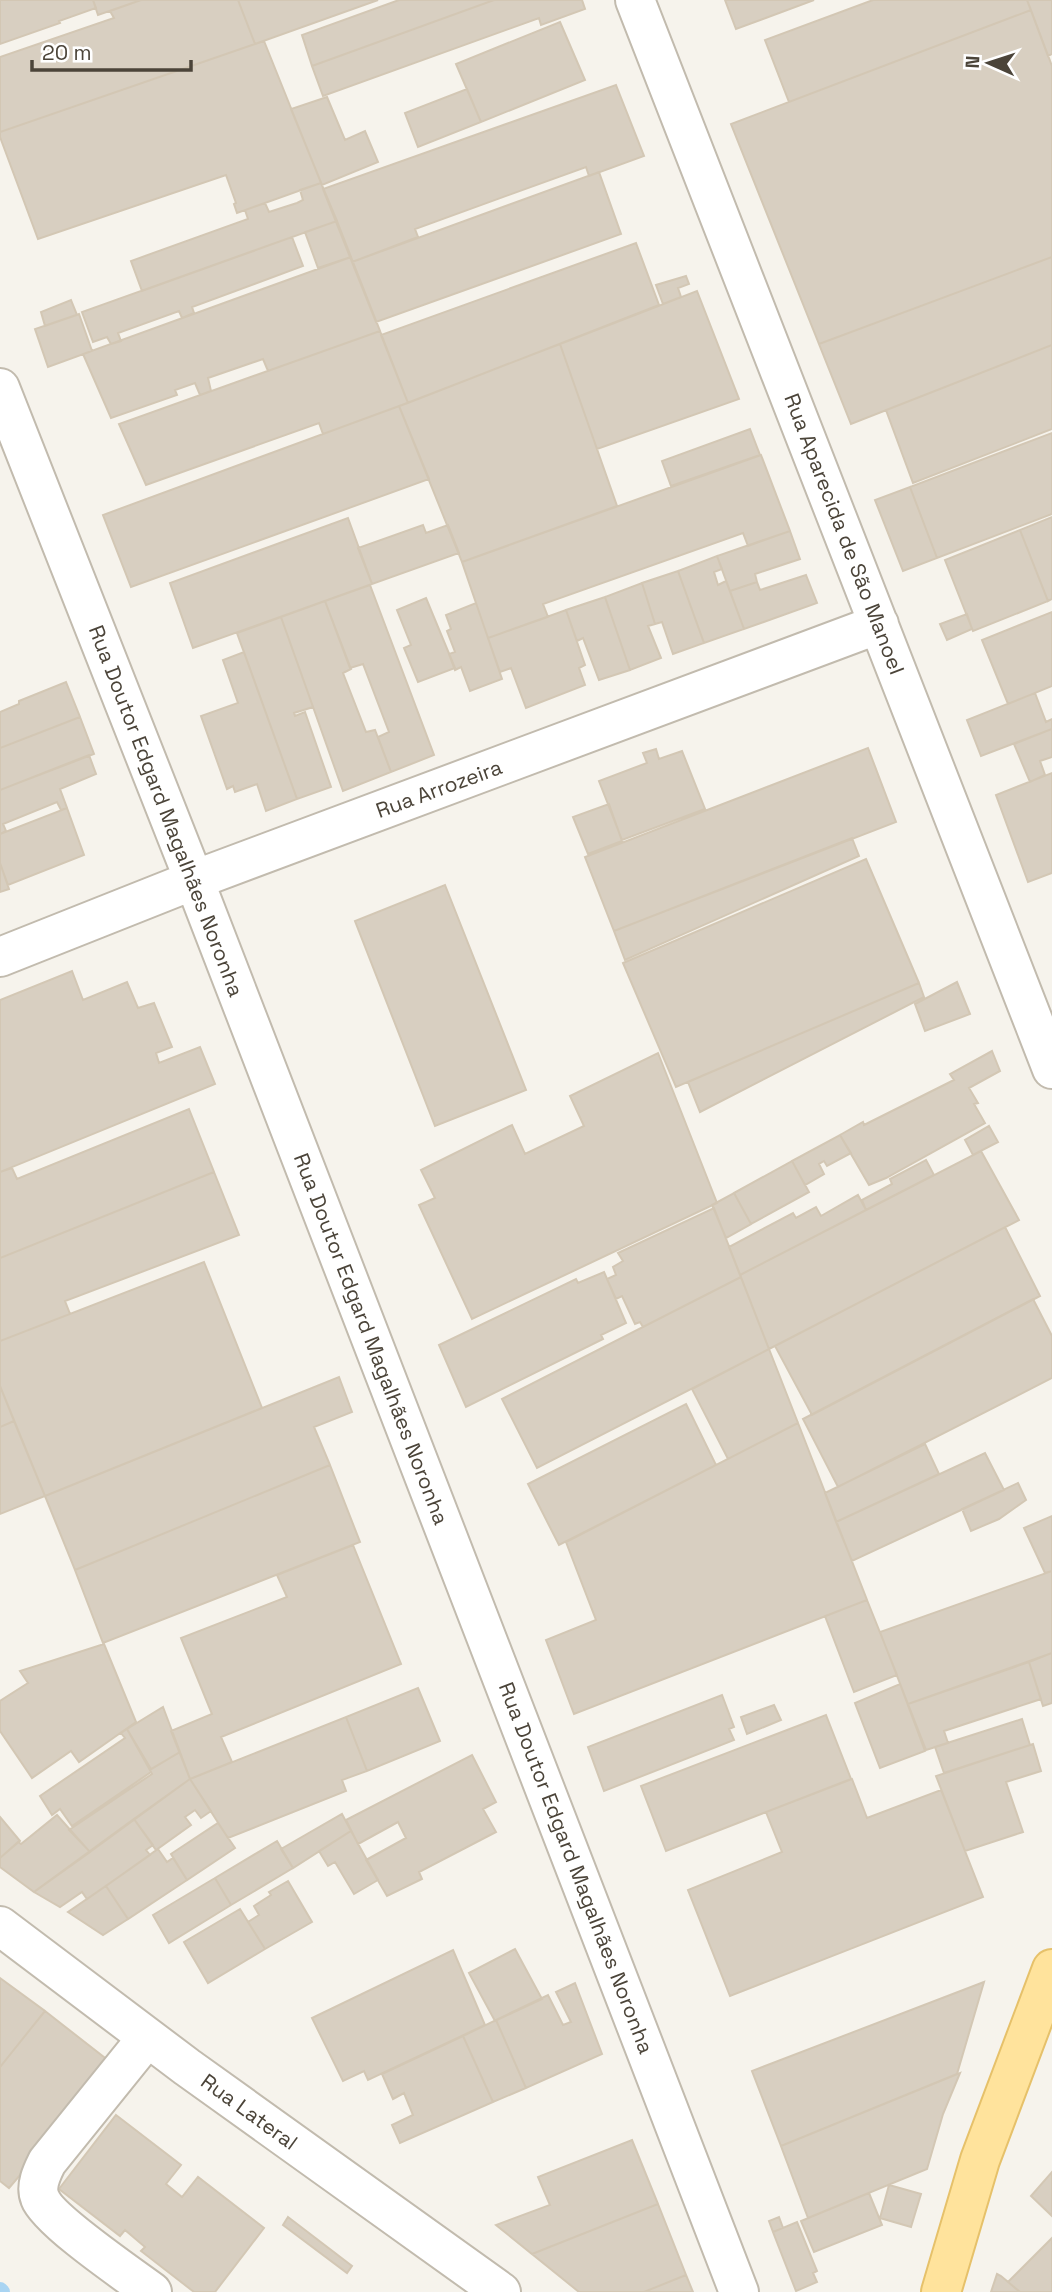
<svg xmlns="http://www.w3.org/2000/svg" width="1052" height="2292" font-family="'Space Grotesk',sans-serif">
	<style>
		.lines { fill: none; stroke-linecap: round; stroke-linejoin: round }
		.stream { stroke: #a9d4f2; stroke-width: 16 }
		.building { fill: #d8cfc1; stroke: #d3c7b4; stroke-width: 2 }
		.minor-casing { stroke: #c2bbae; stroke-width: 42 }
		.major-casing { stroke: #e6c16a; stroke-width: 42 }
		.minor { stroke: #fff; stroke-width: 38 }
		.major { stroke: #ffe39c; stroke-width: 38 }
		.labels { text-anchor: middle; stroke-width: 6; stroke-linejoin: round; paint-order: stroke }
		.street-label { font-size: 21px; fill: #4b4439; stroke: #fff }
	</style>
	<rect width="100%" height="100%" fill="#f6f3ec"/>
	<g class="lines">
		<path class="stream" d="M0,2290L2,2292"/>
	</g>
	<path class="building" d="M0,0H93L96,8L59,21L60,23L0,44Z
		M93,0H141L98,15Z
		M141,0H238L255,44L0,132V57L114,18L110,11Z
		M238,0H378L255,44Z
		M399,0H494L312,66L302,35Z
		M494,0H582L585,9L541,25L539,18L323,96L312,66Z
		M725,0H814L736,29Z
		M873,0H1027L1031,10L789,102L765,40Z
		M1027,0H1052V54L1048,56Z
		M1031,10L1052,66V257L819,344L731,124Z
		M560,22L585,80L481,122L456,64Z
		M264,41L321,183L237,213L234,204L236,203L226,175L38,239L0,137V132Z
		M616,85L644,156L589,176L586,167L415,229L418,237L352,262L323,189Z
		M467,89L481,122L418,147L405,113Z
		M327,97L345,140L365,131L378,162L322,185L291,109Z
		M599,172L621,234L376,322L352,262Z
		M321,183L337,221L142,291L131,261L248,219L245,210L265,203L269,212L297,203L303,200L300,190Z
		M337,221L351,257L318,268L305,232Z
		M292,237L303,266L192,307L194,313L182,318L179,311L118,333L121,341L111,344L107,337L93,342L82,312Z
		M636,243L659,305L408,403L381,335Z
		M351,257L380,331L268,371L263,359L208,378L211,391L200,395L195,383L175,390L177,395L111,418L83,354Z
		M1052,257V345L851,424L819,344Z
		M686,276L689,284L678,288L681,297L663,304L656,285Z
		M697,291L739,399L597,449L560,344Z
		M71,300L77,315L45,326L41,312Z
		M79,314L92,351L48,367L35,329Z
		M380,331L408,403L323,434L319,423L146,485L119,424Z
		M560,344L617,506L462,562L399,406Z
		M1052,345V429L913,483L886,410Z
		M399,406L429,479L131,587L103,515Z
		M750,429L760,455L671,486L662,461Z
		M1052,433V514L937,558L910,487Z
		M761,455L790,531L748,546L743,533L543,604L548,617L488,638L462,562Z
		M910,487L937,558L903,571L875,500Z
		M1052,517V599L1048,601L1020,530Z
		M348,518L372,584L193,648L170,583Z
		M423,525L426,533L448,525L459,553L372,584L358,548Z
		M1020,530L1048,601L973,631L945,560Z
		M790,531L800,559L755,574L757,582L730,591L717,556Z
		M717,556L722,569L714,572L718,585L726,581L744,629L704,643L678,571Z
		M678,571L704,643L673,654L662,622L655,624L642,583Z
		M806,575L817,603L744,629L730,591L757,582L760,590Z
		M642,583L655,624L648,626L661,658L630,670L605,597Z
		M370,585L434,755L391,772L378,737L389,732L363,664L350,668L325,601Z
		M605,597L630,670L599,680L583,638L577,641L566,610Z
		M426,598L455,668L418,682L404,648L411,645L397,610Z
		M325,601L351,669L343,673L366,732L375,730L391,772L343,791L281,617Z
		M476,603L502,679L470,691L461,667L455,670L449,654L455,652L447,631L451,629L446,615Z
		M566,610L585,665L579,668L585,685L526,708L511,668L500,672L488,638Z
		M1052,612V686L1008,704L982,640Z
		M967,614L972,629L947,640L940,624Z
		M281,617L313,707L294,713L295,716L305,712L331,787L297,799L237,633Z
		M244,652L297,799L266,811L257,784L235,792L233,786L227,789L201,716L238,703L223,660Z
		M66,682L80,717L0,748V712L19,704V701Z
		M1035,693L1046,722L1052,719V729L981,756L967,720Z
		M80,717L94,754L0,790V748Z
		M1052,729V757L1040,761L1045,775L1030,782L1014,744Z
		M868,748L896,822L614,931L585,857Z
		M656,749L659,759L682,751L705,809L622,840L599,781L647,763L643,753Z
		M89,755L96,774L60,789L67,808L61,810L57,802L3,824L6,831L0,834V790Z
		M1052,773V873L1028,882L996,795Z
		M609,804L622,841L588,854L573,817Z
		M67,808L84,855L8,885L0,863V834Z
		M852,838L859,856L625,960L614,931Z
		M866,859L919,983L676,1087L623,963Z
		M0,863L9,889L0,892Z
		M445,885L526,1090L435,1126L355,921Z
		M72,971L83,1000L127,982L138,1008L154,1003L172,1047L156,1053L159,1063L200,1047L215,1084L0,1172V1000Z
		M957,982L970,1014L925,1031L915,1004Z
		M919,983L924,997L700,1112L688,1082Z
		M992,1051L1000,1071L969,1088L978,1103L974,1104L985,1123L886,1178L869,1185L840,1135L863,1122L864,1125L954,1080L950,1074Z
		M658,1053L717,1203L472,1319L419,1205L435,1198L421,1170L512,1125L525,1154L584,1126L570,1096Z
		M189,1109L214,1172L0,1258V1172L12,1168L17,1179Z
		M989,1126L998,1142L973,1155L965,1140Z
		M840,1135L851,1153L827,1166L824,1161L819,1164L824,1174L805,1185L792,1161Z
		M981,1151L1019,1220L769,1349L740,1275Z
		M926,1160L934,1175L866,1210L862,1200L892,1184L890,1179Z
		M792,1161L809,1192L751,1224L734,1193Z
		M214,1172L239,1235L65,1301L70,1314L0,1341V1258Z
		M734,1193L751,1224L726,1238L712,1205Z
		M858,1195L866,1210L740,1275L729,1247L793,1213L796,1218L816,1207L821,1216Z
		M714,1208L741,1277L643,1327L640,1322L635,1324L622,1296L616,1299L607,1279L616,1275L613,1267L623,1261L618,1253Z
		M1005,1227L1040,1296L812,1415L775,1346Z
		M204,1262L262,1408L45,1496L0,1386V1341Z
		M604,1272L626,1323L601,1335L603,1339L466,1407L439,1345L576,1279L578,1283Z
		M741,1277L769,1349L537,1468L502,1399Z
		M1033,1299L1052,1336V1378L838,1487L803,1419Z
		M769,1349L798,1423L728,1459L692,1389Z
		M339,1377L352,1412L314,1427L330,1465L75,1570L45,1496Z
		M0,1386L14,1421L0,1427Z
		M686,1404L716,1465L559,1545L528,1484Z
		M14,1421L45,1496L0,1514V1427Z
		M798,1423L867,1600L574,1714L546,1640L596,1620L566,1542Z
		M925,1444L939,1474L836,1522L825,1493Z
		M985,1453L1004,1490L852,1561L836,1522Z
		M330,1465L360,1542L103,1643L75,1570Z
		M1018,1483L1026,1500L999,1519L971,1531L962,1509Z
		M1052,1516V1571L1045,1573L1024,1528Z
		M353,1545L401,1664L221,1737L232,1762L190,1779L171,1731L212,1714L181,1638L287,1597L277,1575Z
		M1052,1571V1653L908,1704L880,1632Z
		M867,1600L897,1675L854,1692L825,1616Z
		M104,1644L136,1722L79,1762L71,1751L32,1778L0,1731V1701L28,1683L20,1671Z
		M1052,1653V1703L1043,1706L1029,1662Z
		M1029,1662L1041,1699L944,1731L948,1743L926,1750L908,1704Z
		M900,1684L925,1751L880,1768L855,1703Z
		M418,1688L440,1741L367,1771L346,1717Z
		M722,1695L734,1727L729,1729L734,1740L604,1791L588,1747Z
		M774,1705L781,1720L747,1734L741,1717Z
		M163,1707L180,1752L151,1769L127,1729Z
		M826,1715L851,1779L666,1851L641,1786Z
		M346,1717L367,1771L342,1780L346,1791L228,1838L190,1779Z
		M1022,1719L1030,1745L944,1773L935,1747Z
		M127,1729L151,1772L72,1826L60,1809L52,1815L40,1796L125,1738L121,1733Z
		M1033,1744L1041,1771L1006,1782L1023,1832L965,1851L936,1776Z
		M180,1752L190,1779L90,1852L69,1830L152,1774L150,1770Z
		M472,1755L496,1802L483,1809L496,1832L419,1872L422,1879L387,1896L366,1860L406,1838L398,1822L358,1844L346,1820Z
		M190,1779L211,1811L201,1818L195,1810L185,1817L191,1825L156,1850L134,1819Z
		M852,1779L867,1818L941,1790L983,1897L730,1996L688,1890L782,1852L766,1812Z
		M342,1814L351,1831L293,1868L281,1849Z
		M57,1815L90,1852L34,1892L0,1867V1858L18,1842L21,1844Z
		M0,1817L20,1841L0,1858Z
		M134,1819L153,1845L146,1850L150,1855L87,1899L82,1892L60,1907L34,1892Z
		M218,1823L235,1848L187,1880L171,1854Z
		M351,1831L378,1880L354,1894L335,1862L328,1866L319,1851Z
		M277,1841L293,1868L231,1905L215,1878Z
		M158,1849L167,1862L173,1858L187,1880L128,1919L106,1886Z
		M215,1878L231,1905L169,1943L153,1915Z
		M288,1881L312,1922L265,1949L248,1922L259,1915L254,1906L271,1895L269,1892Z
		M106,1886L128,1919L103,1935L68,1912Z
		M240,1909L265,1949L208,1983L184,1942Z
		M515,1949L542,1999L495,2021L469,1973Z
		M453,1950L485,2025L368,2080L364,2071L343,2081L312,2018Z
		M0,1978L45,2011L0,2067Z
		M984,1982L957,2074L781,2146L752,2071Z
		M575,1983L602,2054L526,2088L496,2020L548,1995L563,2025L571,2022L556,1992Z
		M45,2011L114,2065L9,2188L0,2181V2067Z
		M496,2020L526,2088L493,2102L463,2036Z
		M463,2036L493,2102L400,2143L392,2125L413,2115L404,2093L393,2099L382,2074Z
		M960,2073L943,2114L927,2169L808,2218L781,2146Z
		M116,2115L181,2165L166,2184L182,2197L198,2177L264,2228L215,2292H194L141,2251L145,2247L125,2230L120,2236L59,2189Z
		M632,2140L658,2204L532,2254L496,2225L550,2205L538,2177Z
		M1052,2172V2216L1031,2196Z
		M889,2185L921,2194L911,2227L880,2218Z
		M869,2193L882,2225L814,2252L801,2221Z
		M658,2204L686,2275L644,2292H579L532,2254Z
		M288,2217L352,2266L347,2273L283,2225Z
		M779,2217L783,2228L773,2232L769,2221Z
		M797,2222L817,2271L813,2273L817,2282L796,2291L773,2232Z
		M1052,2238V2292H1020L1008,2282Z
		M997,2274L1001,2276L1020,2292H991Z
		M686,2275L693,2292H644Z"/>
	<g class="lines">
		<g class="minor-casing">
			<path id="minor" d="M635,0L1052,1069
				M0,388L194,880L739,2292
				M0,957L194,880L879,624
				M0,1926L187,2067L501,2292
				M147,2038L47,2162C42,2172 35,2186 40,2198C48,2220 129,2275 152,2292"/>
		</g>
		<g class="major-casing">
			<path id="major" d="M941,2292L980,2160L1052,1969"/>
		</g>
		<use href="#minor" class="minor"/>
		<use href="#major" class="major"/>
	</g>
	<g class="labels">
		<g class="street-label">
			<text transform="translate(844 534) rotate(69)" y="7">Rua Aparecida de São Manoel</text>
			<text transform="translate(439 789) rotate(-20)" y="7">Rua Arrozeira</text>
			<text transform="translate(166 811) rotate(69)" y="7">Rua Doutor Edgard Magalhães Noronha</text>
			<text transform="translate(371 1339) rotate(69)" y="7">Rua Doutor Edgard Magalhães Noronha</text>
			<text transform="translate(576 1868) rotate(69)" y="7">Rua Doutor Edgard Magalhães Noronha</text>
			<text transform="translate(249 2112) rotate(36)" y="7">Rua Lateral</text>
		</g>
	</g>
	<g transform="translate(989 63) rotate(273)" stroke="#ffffff" stroke-width="5" paint-order="stroke">
	<path d="M0-5L12 26L0 18L-12 26Z" fill="#4b4439"/>
	<text y="-10" font-size="19" font-weight="bold" text-anchor="middle" fill="#4b4439">N</text>
	</g>
	<path d="M32 60v10h159v-10" fill="none" stroke="#4b4439" stroke-width="3.5"/>
	<text x="42" y="60" font-size="21" fill="#4b4439" stroke="#ffffff" stroke-width="5" paint-order="stroke">20 m</text>
</svg>
